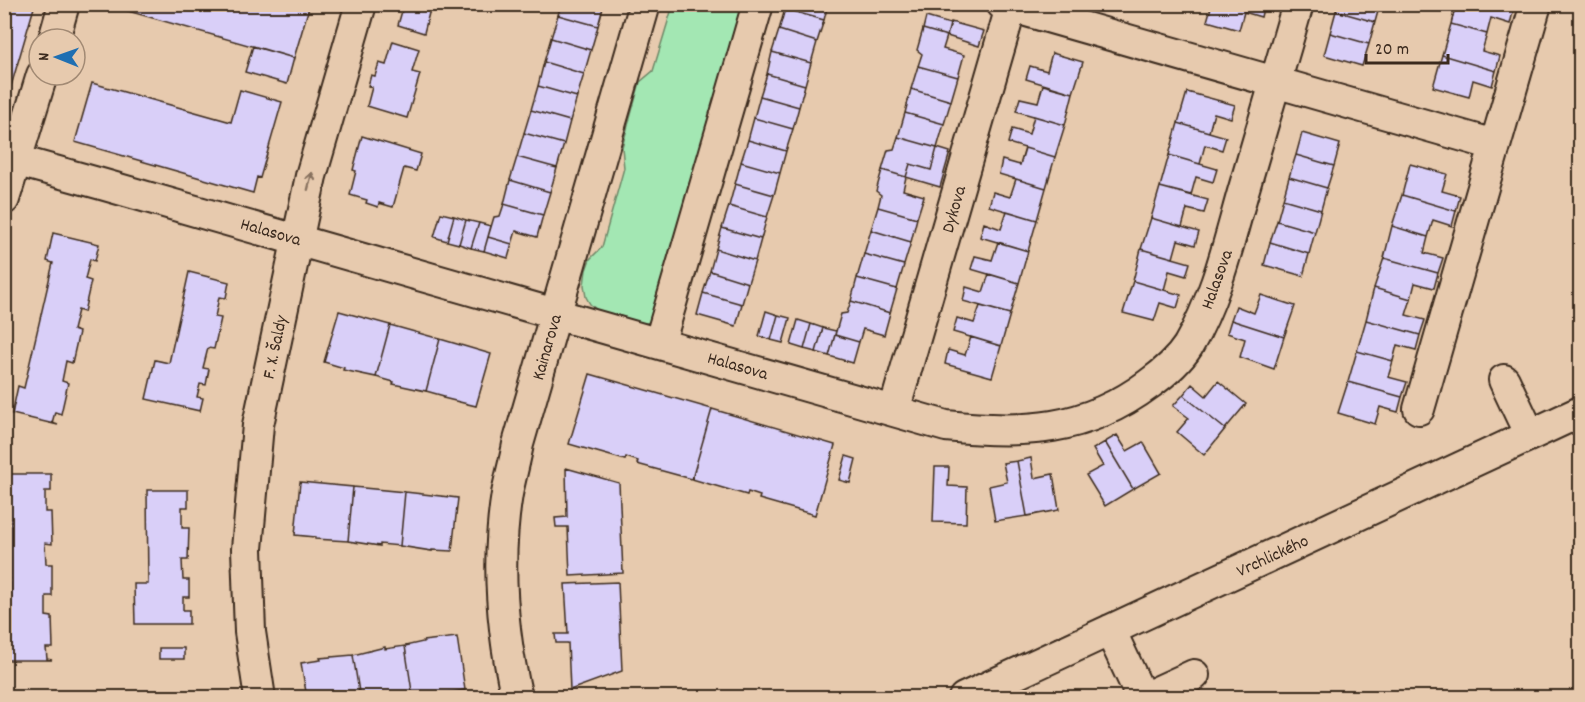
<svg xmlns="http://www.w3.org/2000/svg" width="1585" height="702" font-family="Dekko,sans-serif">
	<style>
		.grass { fill: #a3e7b3; stroke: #6f8868; stroke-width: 1.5 }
		.building { fill: #d9cff8; stroke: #3b2a1e; stroke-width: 1.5 }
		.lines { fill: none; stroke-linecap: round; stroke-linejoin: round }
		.minor-casing { stroke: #3b2a1e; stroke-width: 34 }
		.minor { stroke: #e7caae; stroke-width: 30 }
		.oneway { stroke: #88725f }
		.labels { text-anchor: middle; stroke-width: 6; stroke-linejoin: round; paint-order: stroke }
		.street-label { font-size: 18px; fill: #3b2a1e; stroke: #e7caae }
	</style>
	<rect width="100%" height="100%" fill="#e7caae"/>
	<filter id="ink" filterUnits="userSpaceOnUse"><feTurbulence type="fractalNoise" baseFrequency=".0167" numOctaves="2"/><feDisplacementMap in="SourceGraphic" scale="12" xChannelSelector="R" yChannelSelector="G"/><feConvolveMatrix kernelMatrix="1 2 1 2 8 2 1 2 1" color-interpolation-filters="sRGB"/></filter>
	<g filter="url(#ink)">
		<path class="grass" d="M673,5H745L650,322L643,324L597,310L590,304L586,297L584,285L586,270L590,259L602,247L624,168L622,147L640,82L653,71Z"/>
		<path class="building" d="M4,4H35L4,110Z
			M115,4H310L294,58L114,7Z
			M404,4H440L438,11L430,9L424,33L398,25Z
			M561,4H604L598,26L558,15Z
			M786,4H828L824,20L785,9Z
			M1212,4H1264L1261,17L1244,12L1239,30L1207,21Z
			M1338,4H1380L1375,22L1336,11Z
			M1456,4H1501L1514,8L1510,24L1491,18L1487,34L1451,24Z
			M785,9L824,20L817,42L779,30Z
			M1336,11L1375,22L1369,44L1330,33Z
			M558,15L598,26L591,50L551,38Z
			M926,17L950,24L947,36L923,29Z
			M951,22L984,31L979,46L947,36Z
			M1451,24L1487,34L1482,51L1500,56L1496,71L1442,55Z
			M923,29L947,36L943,49L964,55L958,77L918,66L922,54L917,50Z
			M779,30L817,42L811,63L772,52Z
			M1330,33L1369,44L1362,66L1324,55Z
			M551,38L591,50L584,74L544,62Z
			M393,41L419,49L412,72L420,74L407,118L367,106L372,87L368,86L371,75L375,76L379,63L386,65Z
			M253,46L294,58L287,84L245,72Z
			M772,52L811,63L805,85L767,74Z
			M1052,53L1083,62L1073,93L1026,79L1030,66L1047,71Z
			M1442,55L1496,71L1492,86L1473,80L1469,97L1433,87Z
			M544,62L584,74L577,97L538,86Z
			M918,66L958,77L951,101L911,89Z
			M767,74L805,85L799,107L760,96Z
			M92,83L231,122L240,90L282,102L260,178L257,177L253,193L75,142Z
			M1043,85L1073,93L1065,125L1016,111L1020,98L1038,102Z
			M538,86L577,97L570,121L531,110Z
			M911,89L951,101L944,124L905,113Z
			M1187,92L1235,105L1231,118L1214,113L1209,132L1178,123Z
			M760,96L799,107L793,129L754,118Z
			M531,110L570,121L564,144L524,133Z
			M905,113L944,124L937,148L898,137Z
			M1034,116L1065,125L1055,157L1008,143L1012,129L1029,134Z
			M754,118L793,129L786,151L748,140Z
			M1178,123L1226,137L1222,150L1205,145L1200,164L1169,155Z
			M524,133L564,144L557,168L517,157Z
			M1302,133L1340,144L1334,166L1296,155Z
			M362,136L421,154L416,171L404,168L393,207L379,203L378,207L366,203L367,200L350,195L356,171L353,170Z
			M898,137L937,148L931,170L910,164L906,177L882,170L888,150L894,149Z
			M748,140L786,151L780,173L741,162Z
			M937,148L950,152L940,187L906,177L910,164L931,170Z
			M1025,148L1055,157L1046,188L999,174L1002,160L1020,165Z
			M1169,155L1217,169L1213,182L1196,177L1191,195L1160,187Z
			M1296,155L1334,166L1327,188L1289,177Z
			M517,157L557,168L550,192L510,180Z
			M741,162L780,173L774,195L735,184Z
			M1410,164L1447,174L1442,191L1460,196L1456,211L1402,195Z
			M882,170L906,177L903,190L924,196L917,218L878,207L881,195L876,191Z
			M1289,177L1327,188L1321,210L1283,199Z
			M1016,179L1046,188L1037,220L989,206L993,192L1010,197Z
			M510,180L550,192L543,215L504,204Z
			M735,184L774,195L767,217L729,206Z
			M1160,187L1208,200L1204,213L1187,209L1182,227L1151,218Z
			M1402,195L1456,211L1452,226L1433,220L1428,237L1392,226Z
			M1283,199L1321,210L1315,232L1277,221Z
			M504,204L543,215L537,237L516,231L512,244L488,237L494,217L500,216Z
			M729,206L767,217L761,239L722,228Z
			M878,207L917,218L911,242L871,230Z
			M1007,211L1037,220L1028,251L980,237L984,223L1001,229Z
			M441,213L454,216L447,241L434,237Z
			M454,216L466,220L459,244L447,241Z
			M1151,218L1199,232L1195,245L1178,240L1173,258L1141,249Z
			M466,220L479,223L471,248L459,244Z
			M1277,221L1315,232L1309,254L1270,242Z
			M479,223L491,226L484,251L471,248Z
			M1392,226L1428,237L1424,253L1443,258L1438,273L1384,258Z
			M722,228L761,239L755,261L716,249Z
			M871,230L911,242L904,265L864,254Z
			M53,233L99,244L95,261L90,259L85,279L91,281L84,312L78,310L73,330L79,332L72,363L66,361L62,381L68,383L61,414L55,412L52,423L58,425L12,414L18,386L24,388L53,263L47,261Z
			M488,237L512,244L508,258L484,251Z
			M998,242L1028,251L1019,283L971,269L975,256L992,260Z
			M1270,242L1309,254L1303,276L1264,265Z
			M716,249L755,261L748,283L710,271Z
			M1141,249L1190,263L1186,276L1169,271L1164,290L1133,281Z
			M864,254L904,265L897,289L857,278Z
			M1384,258L1438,273L1434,288L1415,283L1411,299L1374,288Z
			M710,271L748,283L742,304L703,293Z
			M189,272L229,282L226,298L219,297L215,317L221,318L214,349L208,348L203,368L209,369L206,385L200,384L197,397L203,398L200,411L146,399L155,360L169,363Z
			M989,274L1019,283L1010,314L963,301L966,287L983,292Z
			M857,278L897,289L890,313L851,301Z
			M1133,281L1181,295L1177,308L1160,303L1154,321L1123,313Z
			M1374,288L1411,299L1406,315L1425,320L1420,335L1366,320Z
			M703,293L742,304L736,326L697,315Z
			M1261,295L1295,306L1284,337L1231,320L1236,306L1254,313Z
			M851,301L890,313L884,335L863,329L859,342L835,335L841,314L847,313Z
			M980,306L1010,314L1001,346L953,332L957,318L974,323Z
			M339,311L390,325L376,377L343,370L344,368L324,362Z
			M766,311L778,315L771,340L759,336Z
			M778,315L790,318L783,343L771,340Z
			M798,320L811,324L804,349L791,345Z
			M1231,320L1284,337L1274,369L1240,357L1245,339L1227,333Z
			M1366,320L1420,335L1416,350L1397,345L1393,361L1357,351Z
			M811,324L823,328L816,352L804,349Z
			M390,325L440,339L426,391L393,384L394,382L376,377Z
			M823,328L836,331L829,356L816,352Z
			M835,335L859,342L853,363L829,356Z
			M971,337L1001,346L992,377L945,364L948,350L965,355Z
			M440,339L491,354L476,406L443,398L444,396L426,391Z
			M1357,351L1393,361L1388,377L1407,382L1402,397L1348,382Z
			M590,374L712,409L692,479L637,464L638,461L626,457L625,460L569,444Z
			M1218,381L1246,404L1225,429L1183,395L1192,384L1206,396Z
			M1348,382L1402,397L1398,412L1380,407L1375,424L1338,413Z
			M1183,395L1225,429L1204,455L1177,432L1189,418L1173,406Z
			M712,409L835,445L815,515L759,499L760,496L748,492L747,495L692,479Z
			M1117,435L1127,451L1143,442L1161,473L1133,489L1105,442Z
			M1105,442L1133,489L1105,506L1086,475L1103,466L1093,449Z
			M846,456L856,459L850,483L839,480Z
			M1031,458L1034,478L1053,474L1059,510L1027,516L1017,461Z
			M1017,461L1027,516L995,521L989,486L1007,482L1003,463Z
			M935,467H949L948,486L967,487L966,523L933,522Z
			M566,468L619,483L623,573L570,576L568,527H556L555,518L567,517Z
			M4,474H51V491H45V512H51L52,544L45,543L46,564H52V596H46V616L52,617L53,648H46L47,659L52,660H5V631H11L10,503H4Z
			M300,482L353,487L348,541L315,539V537L295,535Z
			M353,487L405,492L400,546L380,544V546L348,541Z
			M147,490H188V507H182V528H189L188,560H182L183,580H189V597H183V610H189V624H135L134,584H148Z
			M405,492L458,498L452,551L432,550V551L400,546Z
			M618,582L622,671L570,690L568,643H556L555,634H568L565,584Z
			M457,637L465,690L413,698L405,646L423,642V641Z
			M405,646L413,698H360L353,655L385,647V649Z
			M159,648H184V659H159Z
			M353,655L360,698H307L301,663L321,660L320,658Z"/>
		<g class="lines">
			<g class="minor-casing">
				<path id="minor" d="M1002,4L1495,145
					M54,39L64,4
					M4,157C319,244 633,335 946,426C1023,434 1085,432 1149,384C1163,374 1179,360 1188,346C1216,298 1228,245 1243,192C1261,130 1280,67 1298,4
					M4,199L42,75
					M660,341L758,4
					M1504,380L1530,435
					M1419,409L1536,4
					M894,411L1012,4
					M1110,630L1142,698
					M260,698L250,632L247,549L258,425L311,176L361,4
					M517,698C502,632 496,561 507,494C510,478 515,461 518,444L645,4
					M964,698L1580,412
					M1144,698L1194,675"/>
			</g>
			<use href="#minor" class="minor"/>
		</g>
		<defs><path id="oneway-shaft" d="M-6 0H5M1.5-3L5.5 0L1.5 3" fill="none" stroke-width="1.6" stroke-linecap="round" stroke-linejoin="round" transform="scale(1.5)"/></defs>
		<use class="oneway" href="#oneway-shaft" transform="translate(310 181) rotate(-76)"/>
	</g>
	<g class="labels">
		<g class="street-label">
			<text transform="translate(953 209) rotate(-74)" y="6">Dykova</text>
			<text transform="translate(271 231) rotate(16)" y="6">Halasova</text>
			<text transform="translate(1216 279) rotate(-70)" y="6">Halasova</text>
			<text transform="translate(274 347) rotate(-78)" y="6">F. X. Šaldy</text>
			<text transform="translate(546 347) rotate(-74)" y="6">Kainarova</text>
			<text transform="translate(738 365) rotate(16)" y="6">Halasova</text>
			<text transform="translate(1272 555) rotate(-25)" y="6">Vrchlického</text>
		</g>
	</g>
	<rect width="1585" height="702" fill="none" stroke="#e7caae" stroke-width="24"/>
	<rect x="12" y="12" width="1561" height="678" fill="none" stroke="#3b2a1e" stroke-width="2" filter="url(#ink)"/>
	<g transform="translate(57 57) rotate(271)"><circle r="28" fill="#e7caae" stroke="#a28a74" stroke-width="1.5"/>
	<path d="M0-4.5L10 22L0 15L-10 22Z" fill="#1f6fb2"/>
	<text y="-9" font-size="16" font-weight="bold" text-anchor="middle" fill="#3b2a1e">N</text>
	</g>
	<path d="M1366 54v9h82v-9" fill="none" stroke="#3b2a1e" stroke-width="3"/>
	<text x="1375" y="54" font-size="18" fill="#3b2a1e" stroke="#e7caae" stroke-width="4.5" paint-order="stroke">20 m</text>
</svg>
